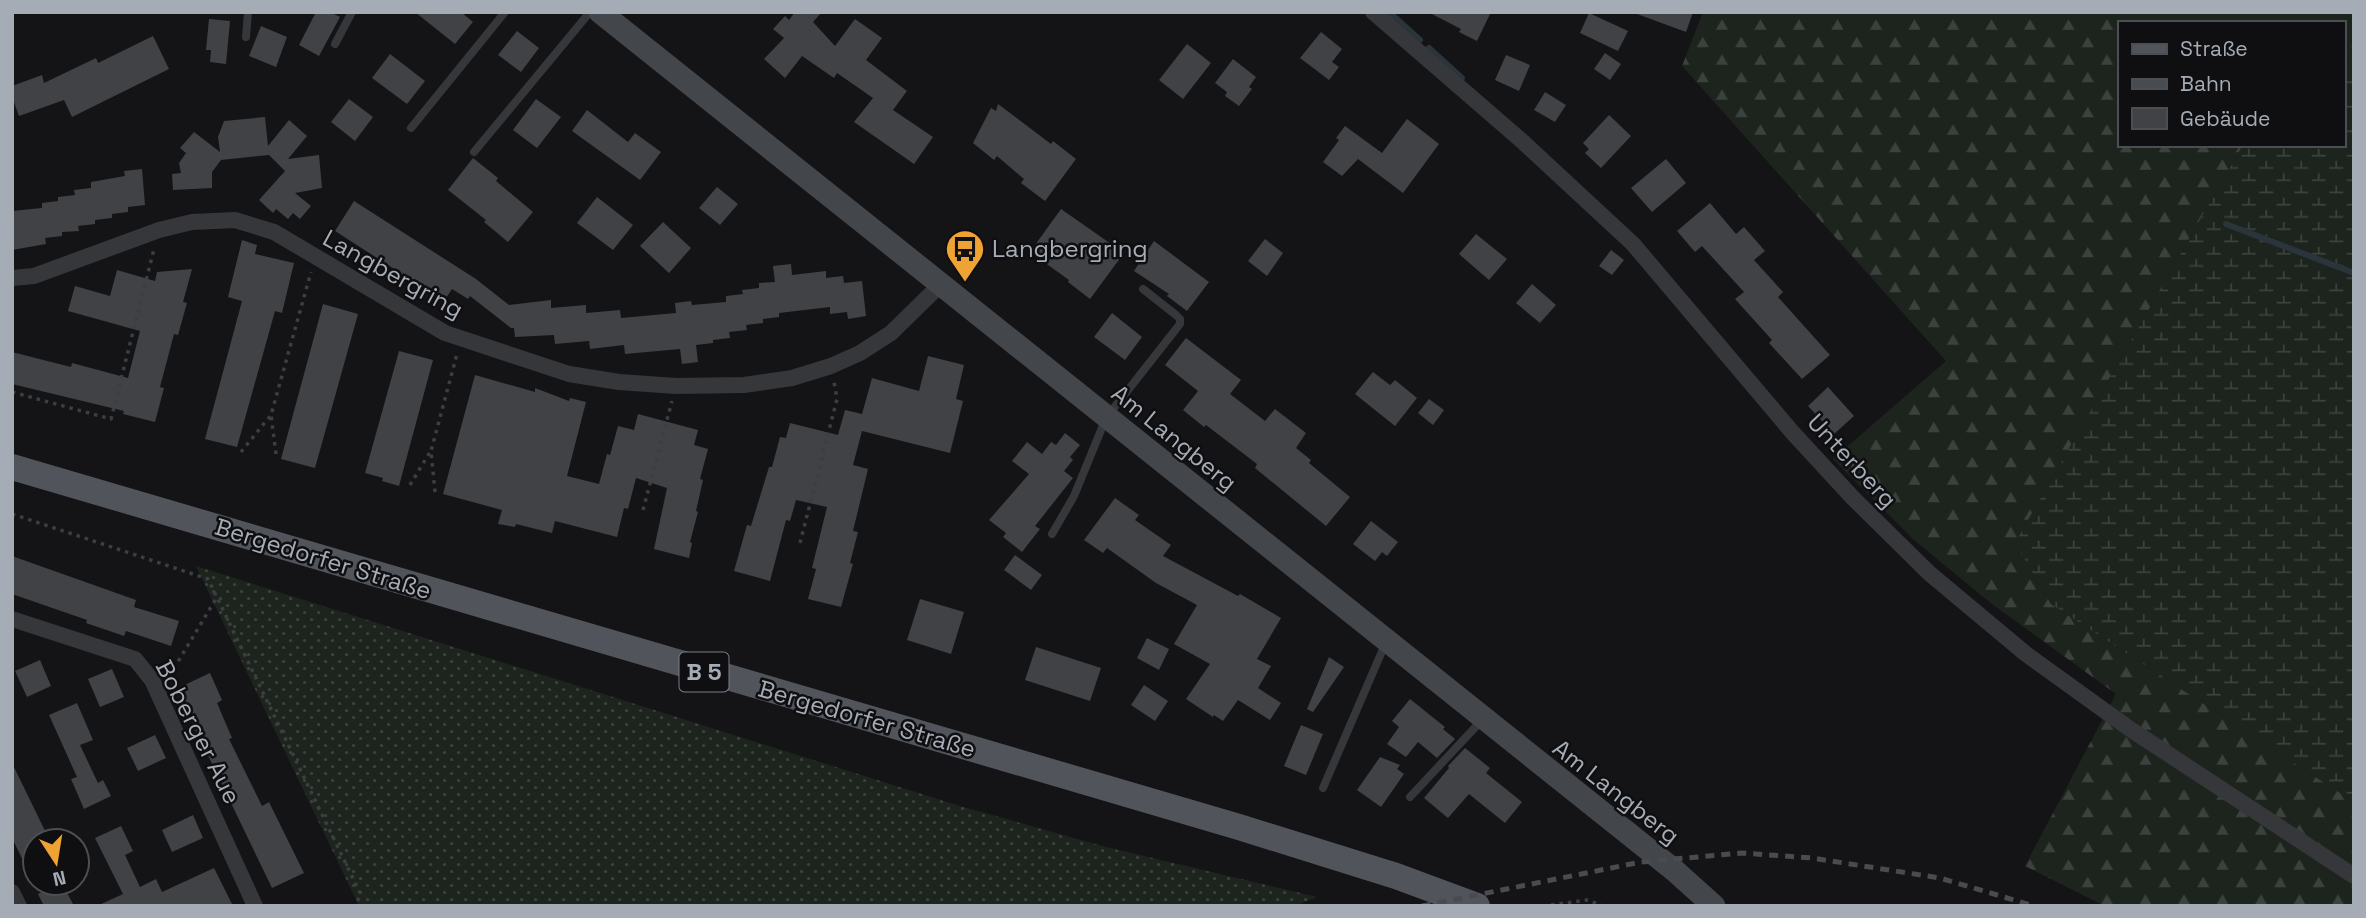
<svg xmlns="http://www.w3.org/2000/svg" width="2366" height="918" font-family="'Space Grotesk',sans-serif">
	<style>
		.grass { fill: url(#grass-dots) }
		.forest { fill: url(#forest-firs) }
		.wetland { fill: url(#wetland-marsh) }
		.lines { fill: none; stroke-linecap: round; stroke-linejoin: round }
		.stream { stroke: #2b343a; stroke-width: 6 }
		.building { fill: #404246 }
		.path { stroke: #3b3e42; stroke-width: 3.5; stroke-dasharray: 3.5 5; stroke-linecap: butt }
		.lane { stroke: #35373b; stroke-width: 8 }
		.street { stroke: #35373b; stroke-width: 16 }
		.secondary { stroke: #43464b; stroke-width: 23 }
		.primary { stroke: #51545a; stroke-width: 26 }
		.rail { stroke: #484b50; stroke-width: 5; stroke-dasharray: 9 7; stroke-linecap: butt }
		.labels { text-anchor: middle; stroke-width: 5; stroke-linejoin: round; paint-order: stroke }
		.shield { fill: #0f0f11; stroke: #797d84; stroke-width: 2 }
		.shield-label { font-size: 23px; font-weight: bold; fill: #a6acb6 }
		.poi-label { font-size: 24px; fill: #a6acb6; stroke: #0f0f11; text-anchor: start }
		.street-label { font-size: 24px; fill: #a6acb6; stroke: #0f0f11 }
	</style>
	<defs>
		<pattern id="grass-dots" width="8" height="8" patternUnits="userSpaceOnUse" patternTransform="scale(1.75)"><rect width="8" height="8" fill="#1d241d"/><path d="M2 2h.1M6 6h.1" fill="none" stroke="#3b413c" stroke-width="1.8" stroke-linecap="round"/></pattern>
		<pattern id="forest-firs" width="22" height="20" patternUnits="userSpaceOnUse" patternTransform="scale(1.75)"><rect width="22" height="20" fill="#1d241d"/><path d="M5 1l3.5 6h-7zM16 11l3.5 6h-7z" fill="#3b413c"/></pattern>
		<pattern id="wetland-marsh" width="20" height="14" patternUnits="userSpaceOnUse" patternTransform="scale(1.75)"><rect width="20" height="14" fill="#1d241d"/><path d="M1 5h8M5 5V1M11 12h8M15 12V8" fill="none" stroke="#3b413c"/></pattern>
	</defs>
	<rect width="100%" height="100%" fill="#141416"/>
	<path class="grass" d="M196,566L960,806L1106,847L1317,897L1295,906H359Z"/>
	<path class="forest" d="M1703,12H2354V58L2343,61V23H2119V145H2243L2015,543L2051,604L2354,802V906H2105L2025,866L2116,694L1992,604L1914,540L1833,459L1946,361L1682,66Z"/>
	<path class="wetland" d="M2354,58V802L2051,604L2015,543L2243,145H2343V61Z"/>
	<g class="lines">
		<path class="stream" d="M1389,12L1420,40
			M1429,48L1462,78
			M2226,224L2354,273"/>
	</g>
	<path class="building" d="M316,12H330L340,17L319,56L299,45Z
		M415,12H461L473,22L455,44Z
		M795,12H822L813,22L835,46L855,19L882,38L866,60L907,91L893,110L933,137L914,164L854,122L873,98L837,73L834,78L802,56L785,78L764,59L784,38L773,29L785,16L789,20Z
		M1428,12H1491L1477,41L1459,32L1461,29Z
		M1638,12H1693L1686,32L1637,14Z
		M1589,13L1628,31L1618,51L1580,33Z
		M209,19L230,21L226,64L210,62L211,50H206Z
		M261,26L287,37L276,67L249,56Z
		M517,31L539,48L521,72L498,55Z
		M1321,32L1342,49L1332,62L1339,67L1329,80L1300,58Z
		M153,36L169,69L72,117L64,100L19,116L12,97V86L42,75L44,83L96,58L98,63Z
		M1187,44L1211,63L1183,99L1159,80Z
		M1605,53L1621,64L1610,80L1594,69Z
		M390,54L425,81L407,104L372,78Z
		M1506,55L1530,65L1519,91L1495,80Z
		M1233,59L1256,77L1249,87L1252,89L1239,106L1225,96L1227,92L1215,83Z
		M1545,92L1566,105L1555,122L1534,110Z
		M349,99L373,117L355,141L331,122Z
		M536,99L561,117L537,148L513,130Z
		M998,104L1051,144L1053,141L1076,159L1045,201L1021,183L1024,179L997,156L994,160L973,143L991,108L996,111Z
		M587,110L628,142L635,133L661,152L640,180L572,131Z
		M1609,115L1631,136L1601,168L1585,153L1589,149L1583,143Z
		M265,117L268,146L289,120L307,136L288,159L319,155L322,188L295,193L311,206L300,219L293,213L288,219L276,209L273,213L259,200L285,171L269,155L221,160L212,172V188L173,190L172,174L181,173L179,163L186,153L180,148L194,132L220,152L218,137L224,121Z
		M1407,119L1439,144L1403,193L1358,159L1342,176L1323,162L1339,140L1336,138L1345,126L1382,153Z
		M473,158L498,178L496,181L533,212L508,242L484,222L486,220L448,190Z
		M1666,159L1686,183L1652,212L1631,188Z
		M142,169L145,205L128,207V212L112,214V218L95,220V224L78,226L79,231L62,232V236L45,238L46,244L12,250V211L42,208V203L58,201V197L75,195L74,190L91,188V182L125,176L124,171Z
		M717,187L738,204L720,225L699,208Z
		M597,197L633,225L613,250L577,223Z
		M354,201L476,279L509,305L551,300V308L586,305V313L620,310L621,318L676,313L675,303L691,301L692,305L726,302V296L743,294L742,290L759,288V283L775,282L773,266L791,264L792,275L826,271V278L843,276L844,283L862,281L866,316L848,319L847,312L830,314V307L779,313V317L763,319V323L746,325L747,330L729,332L730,338L713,340V343L696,345L698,362L682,364L680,349L625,354L624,345L590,349L589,341L555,344L554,335L515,337L514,328H511L470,296L468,299L452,289L444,301L335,231Z
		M1710,203L1736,234L1744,227L1765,251L1754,260L1783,292L1778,297L1830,355L1802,379L1769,343L1772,340L1735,299L1744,292L1702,246L1695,252L1677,231Z
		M1061,209L1124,253L1090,299L1068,282L1069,280L1030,252Z
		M663,222L691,248L669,273L640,246Z
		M1476,234L1507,259L1489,280L1459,254Z
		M1265,239L1283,253L1267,276L1248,261Z
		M242,240L257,245L255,254L294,263L282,313L275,311L237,447L205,439L242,301L228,297Z
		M1154,241L1209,282L1187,311L1167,296L1169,294L1134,271Z
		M1611,250L1624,260L1612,275L1599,266Z
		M192,269L183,302L187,303L178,335L174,334L160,387L164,388L155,422L123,414L124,411L12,384V352L71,367L72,363L128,378L140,331L68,311L75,286L110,296L117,270L155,281L157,272Z
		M1532,284L1556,305L1540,323L1516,303Z
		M323,304L358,314L315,468L281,459Z
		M1112,313L1142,337L1125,360L1094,337Z
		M1186,338L1241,380L1230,394L1265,421L1275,409L1306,433L1296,448L1311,460L1309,463L1350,497L1326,526L1255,468L1257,464L1206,425L1204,427L1183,410L1198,391L1165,365Z
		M399,351L433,360L399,486L382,481L383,478L365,473Z
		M928,356L964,365L956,399L963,401L950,453L862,431L853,465L868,469L853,531L858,532L850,563L853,564L841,607L808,599L816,569L812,568L827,507L796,500L790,521L786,520L770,581L734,571L747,525L751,526L769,467H772L780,437L786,438L790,423L838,435L845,410L862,414L872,378L919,391Z
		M1373,372L1390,385L1395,380L1417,398L1395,426L1355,394Z
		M475,375L535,392V388L569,401L570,398L586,402L567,476L599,484L607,454L610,455L618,426L634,430L638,414L698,430L694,445L708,449L700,479L703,480L696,511L698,512L690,542L692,543L689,558L654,549L667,488L636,478L628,509L624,508L617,537L555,521L552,533L516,524L515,527L498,524L502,510L443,494Z
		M1828,387L1854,416L1834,434L1808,406Z
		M1429,399L1444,410L1433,425L1418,413Z
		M1065,433L1080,445L1070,457L1073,460L1064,471L1073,478L1035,526L1040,529L1022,552L1003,537L1006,533L989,520L1029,474L1012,461L1027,442L1042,454L1051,442L1056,445Z
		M1115,498L1139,515L1135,520L1171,545L1163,556L1238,596L1240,594L1281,618L1257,659L1271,666L1258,688L1281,703L1270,720L1238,700L1223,721L1214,715L1213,717L1186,699L1210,664L1174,644L1197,605L1156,583L1107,548L1103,553L1084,540Z
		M1371,521L1398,542L1387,556L1382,552L1375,561L1353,544Z
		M1015,555L1042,575L1031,590L1004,570Z
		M12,556L136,600L134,607L179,621L171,646L126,631L124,636L86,623L87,620L12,594Z
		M920,599L964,612L951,654L907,640Z
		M1147,638L1169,649L1159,670L1137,658Z
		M1036,647L1101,668L1090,701L1025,680Z
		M1329,657L1344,667L1313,712L1307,709Z
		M40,660L51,686L27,697L15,671Z
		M112,669L124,697L100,707L88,679Z
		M210,673L222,700L217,703L232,738L229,739L262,806L269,802L304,873L272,888L176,689Z
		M1144,685L1168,701L1155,721L1131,705Z
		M1410,699L1445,727L1443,729L1455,739L1437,758L1418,742L1406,757L1387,744L1399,727L1392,721Z
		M77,703L93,740L80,745L98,783L103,780L111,796L84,809L71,779L77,777L49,715Z
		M1301,725L1323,734L1306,775L1284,766Z
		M155,735L166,758L138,771L127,748Z
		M1465,748L1490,768L1486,773L1522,802L1505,823L1469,794L1448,818L1424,798L1449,768L1448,766Z
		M1380,757L1400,765L1397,769L1404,774L1381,807L1357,790Z
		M12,763L50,841H35V885L12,838Z
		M193,815L203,838L172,852L162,830Z
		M121,826L133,851L125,855L140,887L156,879L162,892L214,868L233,906H97L123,894L95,838Z
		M62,883L74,906H44L38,894Z"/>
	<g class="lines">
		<path class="path" d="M12,392L111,419L154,249
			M241,452L271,415
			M276,454L271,415L311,272
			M410,485L430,452
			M435,492L431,451L457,354
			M643,510L672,401
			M12,514L208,579L361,895L354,906
			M800,543L837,399L834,382
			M167,673L173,670L217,597
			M1551,905L1587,900L1603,906"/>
		<path class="lane" d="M246,37L248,12
			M335,44L352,12
			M411,128L505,12
			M474,152L590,12
			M1052,534L1074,496L1106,418L1180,324V319L1176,315L1143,289
			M1323,788L1386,642
			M1410,797L1483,719"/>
		<path class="street" d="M1373,12L1522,141L1633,244L1793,433L1852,497L1929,573L2026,654L2130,729L2354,876
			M12,278L34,276L159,230L192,222L235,220L274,232L445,333L569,374L619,382L676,386L744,385L792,378L831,366L860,353L891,333L940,285
			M12,619L135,659L152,680L255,906
			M12,892L19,906"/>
		<path class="secondary" d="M600,12L1674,870L1714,906"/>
		<path class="primary" d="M12,467L1239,827L1396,876L1477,906"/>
		<path class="rail" d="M1422,906L1641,862L1742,853L1812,858L1940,878L2034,906"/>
	</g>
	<defs>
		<g id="bus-pin" transform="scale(2.0125)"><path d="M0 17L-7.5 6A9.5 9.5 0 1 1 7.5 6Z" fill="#eea334" stroke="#0f0f11"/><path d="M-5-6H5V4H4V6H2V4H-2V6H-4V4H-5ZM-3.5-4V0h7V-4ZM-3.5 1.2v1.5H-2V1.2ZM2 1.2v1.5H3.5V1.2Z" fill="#111"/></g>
	</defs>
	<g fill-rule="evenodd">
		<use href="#bus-pin" x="965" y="249"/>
	</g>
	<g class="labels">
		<rect class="shield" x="679.5" y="652.5" width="49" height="39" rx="5"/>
		<g class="shield-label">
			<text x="704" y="680">B 5</text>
		</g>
		<g class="poi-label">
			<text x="992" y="257">Langbergring</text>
		</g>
		<g class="street-label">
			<text transform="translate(393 274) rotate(29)" y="8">Langbergring</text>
			<text transform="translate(1174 438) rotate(39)" y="8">Am Langberg</text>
			<text transform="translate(1852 461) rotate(47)" y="8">Unterberg</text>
			<text transform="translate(323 559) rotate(17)" y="8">Bergedorfer Straße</text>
			<text transform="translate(867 719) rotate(16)" y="8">Bergedorfer Straße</text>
			<text transform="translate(198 732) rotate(63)" y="8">Boberger Aue</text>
			<text transform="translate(1616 792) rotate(38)" y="8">Am Langberg</text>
		</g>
	</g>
	<rect width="2366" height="918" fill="none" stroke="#a6acb6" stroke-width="28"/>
	<rect x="2118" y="21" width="228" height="126" fill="#0f0f11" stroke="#4b4e53" stroke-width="2"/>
	<rect x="2132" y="44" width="35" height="10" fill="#51545a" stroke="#4b4e53" stroke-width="2"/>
	<text x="2180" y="56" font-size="21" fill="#a6acb6">Straße</text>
	<rect x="2132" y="79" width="35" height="10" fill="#484b50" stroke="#4b4e53" stroke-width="2"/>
	<text x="2180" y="91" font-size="21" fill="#a6acb6">Bahn</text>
	<rect x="2132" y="108" width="35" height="21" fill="#404246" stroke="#4b4e53" stroke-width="2"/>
	<text x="2180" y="126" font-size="21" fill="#a6acb6">Gebäude</text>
	<g transform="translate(56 862) rotate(168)"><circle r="33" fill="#0f0f11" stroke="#4b4e53" stroke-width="2"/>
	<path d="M0-5L12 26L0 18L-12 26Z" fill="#eea334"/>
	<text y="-10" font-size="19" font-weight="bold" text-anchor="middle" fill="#a6acb6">N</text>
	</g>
</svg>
